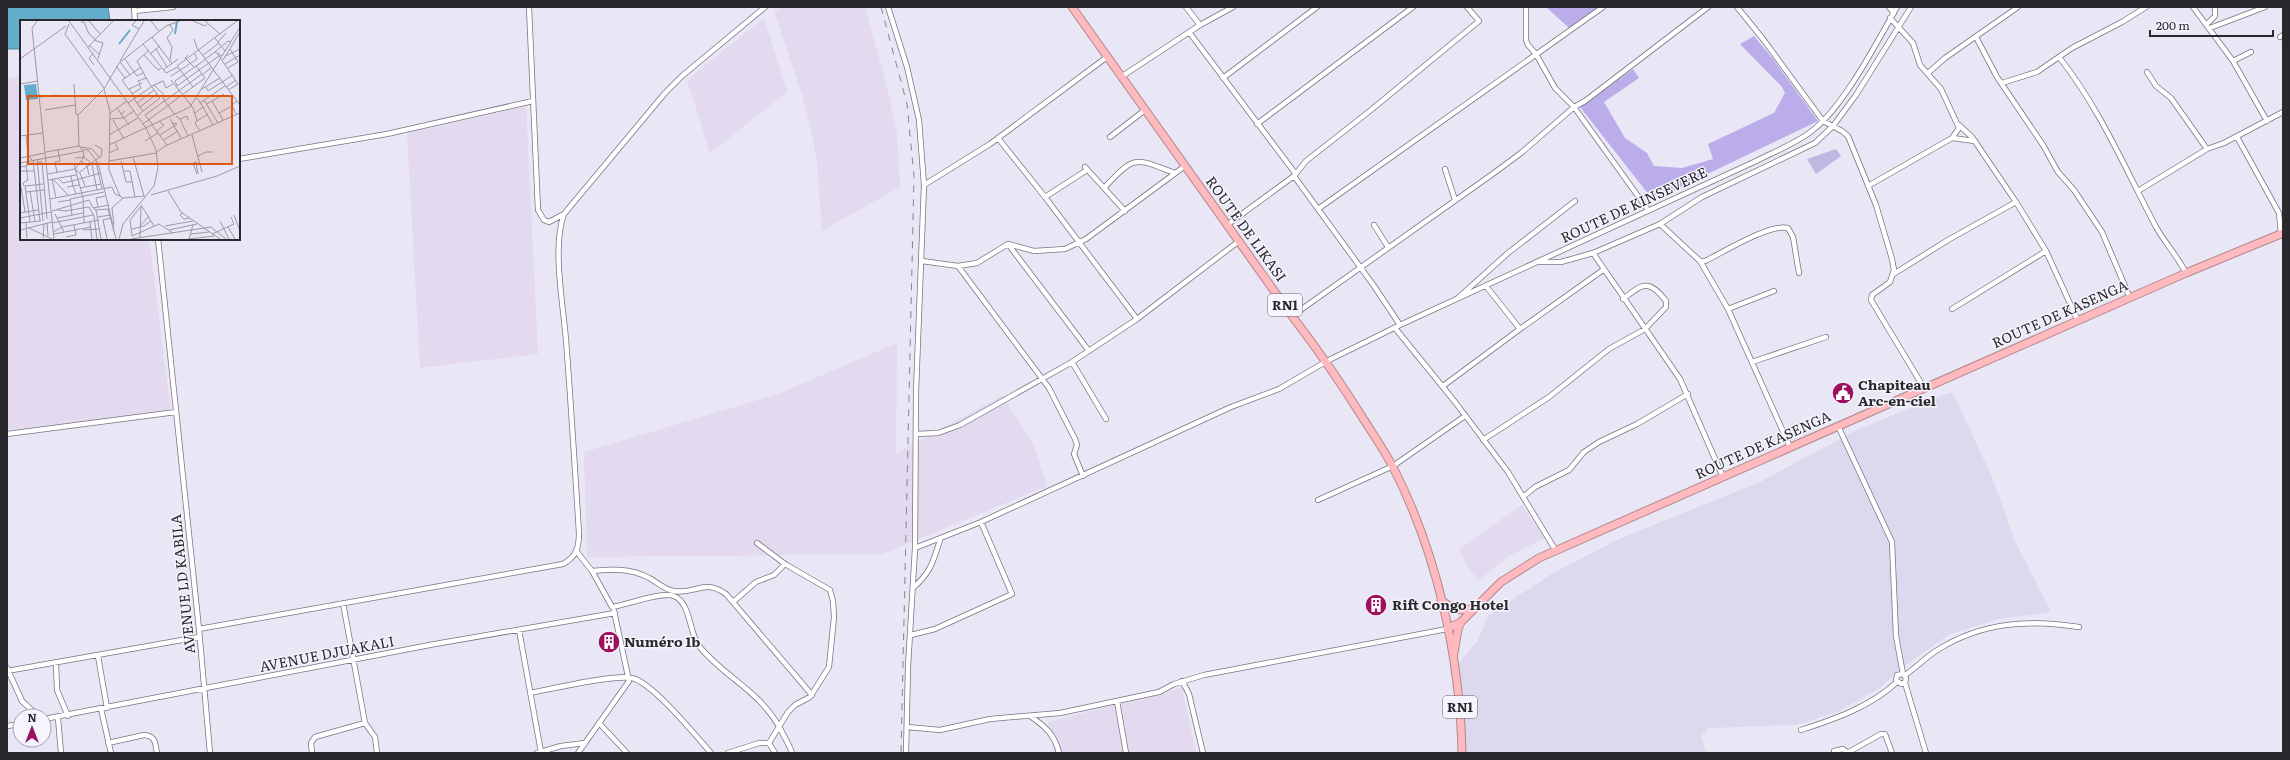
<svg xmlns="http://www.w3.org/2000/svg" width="2290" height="760" font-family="Literata,serif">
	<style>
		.built { fill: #dcd8ee }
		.industrial { fill: #e3daef }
		.green { fill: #c0b7e3 }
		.forest { fill: #baadea }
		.water { fill: #62accc; stroke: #51849c }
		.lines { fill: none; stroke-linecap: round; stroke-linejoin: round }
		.minor-casing { stroke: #777582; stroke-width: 6 }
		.highway-casing { stroke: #b3878c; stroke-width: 9 }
		.minor { stroke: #fff; stroke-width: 4.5 }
		.highway { stroke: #febabf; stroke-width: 7 }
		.rail { stroke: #86848e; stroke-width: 1; stroke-dasharray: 7 7; stroke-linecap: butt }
		.labels { text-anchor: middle; stroke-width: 3; stroke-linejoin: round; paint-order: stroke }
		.shield { fill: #f6f4fd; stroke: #66656b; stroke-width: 1 }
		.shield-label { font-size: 13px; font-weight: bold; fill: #29282d }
		.street-label { font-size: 14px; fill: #29282d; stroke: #f6f4fd }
		.poi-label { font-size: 14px; font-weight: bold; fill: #29282d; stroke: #f6f4fd; text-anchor: start }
		.inset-river { fill: none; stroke: #62accc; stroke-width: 2 }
		.inset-road { fill: none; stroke: #9c9aa5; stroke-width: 1 }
		.view { fill: #de570e; fill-opacity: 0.15; stroke: #de570e; stroke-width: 2 }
		.inset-edge { fill: none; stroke: #29282d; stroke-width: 2 }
	</style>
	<rect width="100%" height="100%" fill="#e9e6f5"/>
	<path class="built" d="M1951,392L1957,402L1992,477L2015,541L2051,612L1998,619L1948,635L1899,670L1880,688L1837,712L1796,725L1709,728L1701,736L1706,753H1464L1459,663L1478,640L1488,616L1553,573L1619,539L1760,482L1859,429Z"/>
	<path class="industrial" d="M784,7H865L887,87L897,134L900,187L822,231L817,162L812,135L803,98L774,11Z
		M764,18L787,92L710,153L687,80Z
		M21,76V239H149L171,413L7,430V78Z
		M526,106L538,354L420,368L407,133Z
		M897,343L896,453L1002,396L1033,443L1047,486L883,554L587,557L584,452L778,394Z
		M1522,505L1545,538L1509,556L1478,581L1473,573H1471L1459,549Z
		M1182,688L1196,753H1054L1048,722Z"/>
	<path class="green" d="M1836,149L1841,156L1816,174L1807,159Z"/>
	<path class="forest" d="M1546,7H1601L1569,28Z
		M1754,36L1773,59L1818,121L1653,200L1580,107L1633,69L1639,78L1604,102L1625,138L1647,153L1654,166L1682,168L1713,159L1708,144L1774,113L1785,93L1782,87L1740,44Z"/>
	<path class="water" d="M7,7H108L110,21H21V49H7Z"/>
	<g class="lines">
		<g class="minor-casing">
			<path id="minor" d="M134,7L135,21
				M529,7L538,210L544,220L549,222L564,214
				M888,7L907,67L919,120L924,185L916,392L915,548L908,667L906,753
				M1186,7L1200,25
				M1526,7V40L1528,45L1536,54L1555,88L1574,107L1648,210
				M1737,7L1763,39L1823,121L1842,131L1848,136L1876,205L1892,259L1894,270L1890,282L1872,295L1871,300L1924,388
				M1889,7L1894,13
				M2193,7L2233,61
				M134,11L173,7
				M2207,24L2215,16V7
				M2210,28L2265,7
				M1189,32L1295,173
				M1976,37L1997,77L2043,145L2058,172L2074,190L2102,232L2130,298
				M2280,37L2283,35
				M2251,52L2233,61L2267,121
				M2059,57C2099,107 2126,170 2156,227C2165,243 2178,257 2186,273
				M2147,72L2156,86L2171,98L2207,149
				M1928,73L1945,58L2018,7
				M1121,77L1200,25L1233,7
				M1223,78L1317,7
				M2002,83L2037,72L2072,48L2122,22L2146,7
				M1257,124L1413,7
				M1959,125L1972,137L2016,202L2046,251L2078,321
				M1110,137L1145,110
				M2237,137L2279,213L2281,234
				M998,138L1045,197L1087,170
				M1952,138L1975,141
				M239,159L387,134L533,101
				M1085,167L1125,211
				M1445,169L1455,200
				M1294,176L1374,286L1400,325
				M924,185L990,144L1107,57
				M1868,186L1952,138L1959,128L1941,89L1920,65L1913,43L1890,18
				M1104,188C1136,154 1134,158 1175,173
				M2138,191L2207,149L2224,143L2283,112
				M1045,197L1137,319
				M1318,209L1603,7
				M1660,224L1700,261H1705C1722,253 1770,223 1788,228L1793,237L1799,273
				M1227,225L1294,176L1306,161L1371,110L1479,21L1467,7
				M1374,225L1388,247
				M158,239L199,629L210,753
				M1008,244L1089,351
				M1593,253L1680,379L1723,477
				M922,261L958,266L977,263L1008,244L1034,251L1065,249L1086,239L1185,166
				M1700,261L1728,309L1790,447
				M1536,262H1561L1593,253L1660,224L1702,197L1815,143L1833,126L1856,95L1911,7
				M958,266L1049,388L1075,439L1077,445L1074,454L1083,476
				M1892,275L1948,240L2016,202
				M1458,298L1508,253L1575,201
				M1728,309L1774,291
				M1952,309L2046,251
				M1292,316L1494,173L1521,153L1574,107L1585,101L1708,7
				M1395,328L1455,402L1508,472L1556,551
				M1520,329L1603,270
				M1072,362L1106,419
				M1752,362L1826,337
				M1443,386L1520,329L1486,286
				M1838,426L1892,542L1896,636L1903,674L1906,678L1905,683L1926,753
				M7,434L176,412
				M916,434L938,433L960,425L1072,362L1137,319L1239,241
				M1483,440L1549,397L1609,349L1645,329L1666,307V301C1649,279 1643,283 1623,299
				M1523,497L1535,487L1569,470L1584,452L1599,442L1637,424L1688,394
				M1318,500L1393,466L1465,416
				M757,543L785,564L830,590L833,601L834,617L829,667L810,697L795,705L788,712L769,743
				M915,548L981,522L1231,407L1279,389L1327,361L1400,325L1754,162C1773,152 1796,144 1813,130C1844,106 1877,42 1897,7
				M577,552L592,571L612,607C626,605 663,591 674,596C691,603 689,633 699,646C725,678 758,689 780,728C784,737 789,744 792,753
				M592,571C612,569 631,568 649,578C657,582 665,590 674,591C696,595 703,578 726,594L812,695
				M913,588C931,572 933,562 940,540
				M733,602L756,582L774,575L785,564
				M199,629L563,564C576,557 579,548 579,533C575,469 571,404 566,340C563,303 552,247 564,214L665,93L682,76L765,7
				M519,630L541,752
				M911,635L935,629L1012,594L981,522
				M98,656L107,708
				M56,663L57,690L68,716
				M7,668L22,701L38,716
				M7,671L199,637
				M1903,674L1897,675L1896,680L1901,684L1905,683
				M1905,675C1917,667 1927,656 1939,649C1983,622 2030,619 2079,627
				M1182,681L1189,694L1203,753
				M530,693C551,689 615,674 632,678C653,683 696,736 711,753
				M1117,701L1126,753
				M101,709L111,753
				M1030,716C1045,726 1055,735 1059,753
				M58,718L61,753
				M44,719L435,644L615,613
				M365,723L375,737L377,753
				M599,723L627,753
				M7,726L20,724
				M907,727L940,730L990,719L1060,713L1159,692L1174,684L1204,675L1447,629
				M1801,730C1835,719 1870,707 1897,682
				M108,743L144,735C156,736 155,743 157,753
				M769,743L775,753
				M1834,751L1843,749L1847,752
				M312,753L311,743L315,737L365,723L343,603
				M537,753L561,746L585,743
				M578,753L629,681L614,611
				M728,753L759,743H769
				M1847,753L1881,734H1885L1892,753"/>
		</g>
		<g class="highway-casing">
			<path id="highway" d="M1072,7L1292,316C1319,351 1343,386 1366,423C1375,437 1385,452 1393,467C1437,553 1460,656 1462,753
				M1441,600C1451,608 1459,613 1473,608
				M1447,629L1461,622L1501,582L1539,558L2186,273L2283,233
				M1454,653L1458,629L1461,622"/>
		</g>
		<use href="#minor" class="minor"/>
		<use href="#highway" class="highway"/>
		<path class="rail" d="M881,7L907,104L914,176L901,753"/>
	</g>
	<defs>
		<g id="civic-disc" transform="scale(1.15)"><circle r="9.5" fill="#9c105f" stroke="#f6f4fd"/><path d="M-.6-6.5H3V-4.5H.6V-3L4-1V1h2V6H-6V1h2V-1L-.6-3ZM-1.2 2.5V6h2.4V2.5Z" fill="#fff"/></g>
		<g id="building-disc" transform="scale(1.15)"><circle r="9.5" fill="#9c105f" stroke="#f6f4fd"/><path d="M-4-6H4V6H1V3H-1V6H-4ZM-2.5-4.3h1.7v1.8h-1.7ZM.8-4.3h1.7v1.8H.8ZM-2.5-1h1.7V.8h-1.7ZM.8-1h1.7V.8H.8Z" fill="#fff"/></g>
	</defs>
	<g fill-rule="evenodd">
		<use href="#civic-disc" x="1843" y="393"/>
		<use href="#building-disc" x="1376" y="605"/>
		<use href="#building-disc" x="609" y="642"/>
	</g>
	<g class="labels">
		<g class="shield">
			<rect x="1268" y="294" width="34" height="22" rx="3"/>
			<rect x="1443" y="696" width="34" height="22" rx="3"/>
		</g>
		<g class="shield-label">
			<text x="1285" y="310">RN1</text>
			<text x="1460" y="712">RN1</text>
		</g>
		<g class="street-label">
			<text transform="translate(1634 205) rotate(-25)" y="5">ROUTE DE KINSEVERE</text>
			<text transform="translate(1246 229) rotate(54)" y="5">ROUTE DE LIKASI</text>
			<text transform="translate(2060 314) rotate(-24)" y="5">ROUTE DE KASENGA</text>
			<text transform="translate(1763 445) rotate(-24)" y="5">ROUTE DE KASENGA</text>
			<text transform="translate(183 584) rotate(-96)" y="5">AVENUE LD KABILA</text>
			<text transform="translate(327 654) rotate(-11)" y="5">AVENUE DJUAKALI</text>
		</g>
		<g class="poi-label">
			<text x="1858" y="390">Chapiteau<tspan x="1858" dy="16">Arc-en-ciel</tspan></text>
			<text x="1392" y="610">Rift Congo Hotel</text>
			<text x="624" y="647">Numéro 1b</text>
		</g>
	</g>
	<g transform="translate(20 20)">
		<rect width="220" height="220" fill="#e9e6f5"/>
		<path d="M16,64L18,79L6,80L4,65Z" fill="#62accc"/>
		<path class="inset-river" d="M155,14L157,1M99,24L110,10"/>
		<path class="inset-road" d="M17,1L12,8L34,219M49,1L126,108L136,130L138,148L134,166L103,204L99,219M69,1L80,14M116,1L112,5L119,9M131,1L139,11M173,1L185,6L187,4M185,1L200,14M61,2H64L69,14L75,19M49,4L45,14L84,68M149,4L153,10L147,18L152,27L150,40M132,17L152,44M195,18L205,31M174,19L177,28L220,85M74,20L83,23L78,39M198,22L206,13M123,24L146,53L158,47L173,67M69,25L80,35M68,27L93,1M136,29L147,47M195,32L208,21L211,22M197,33L218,64L208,70M73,34L69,38L74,45M130,34L140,26M124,35L136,48L139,50L141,48M168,35L165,38L174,47M183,35L199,23M205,36L220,29M0,39L46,6M105,39L114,52L121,47M185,39L195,32L202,36M203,40L220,12M100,41L124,1M100,42L110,55M205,44L220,35M96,46L105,58M157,46L217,1M176,46L185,58M208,48L218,42L210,29M143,50L158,39M179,50L199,36M182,55L192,47M151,56L177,39L175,34M151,60L173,88L177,100L175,103L180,111M0,64L18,61M54,64L56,94L58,95M120,64L118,61L126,58M153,64L146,68L143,61L134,65L143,74L144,80L155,95M157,66L155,61L186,39M157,66L179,50M186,67L188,71L213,55M206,67L216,60M84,69L90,91L89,150L100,176L103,178M182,69L200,58M109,70L102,60L114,52L117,56L123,53M112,74L121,68L119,65M20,77L37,75M115,78L109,69L122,63M114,79L123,91M184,80L198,103M192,81L203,100M108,83L134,65M117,83L134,70M180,83L205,66M187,84L204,74M120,87L137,74M183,87L193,105M97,88L101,94L105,91M25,90L55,85M90,93L107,81M175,93L183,87L177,78M199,93L212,86M101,94L109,105M216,94L212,85L217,81M118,95L140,78L129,63L117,41L128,31M125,95L182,54M125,95L133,105M156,96L160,99L167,96L168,100M90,99L103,98L114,91M150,99L161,118M160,99L168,116M93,100L104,119M177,101L188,94M123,104L185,58M132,105L147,125M137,111L144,105L140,102M6,115L8,135L12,140M89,115L118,98M140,115L157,104L153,103M172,115L182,152M0,116L23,113M144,120L158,111M125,121L138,113M59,125L62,130H68L78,143L94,210M89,125L170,87L220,7M61,127L72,129L80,138M26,132L59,126L58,95L84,69L99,43L146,6L160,1M137,132L145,126L220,93M89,133L98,129L95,123M178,136L186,132H193M113,137L124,176M0,138L25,133M55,138L64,137L72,144M17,139L23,201M13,140L20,201M61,141L67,146L69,155M89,141L136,133M101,141L106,162H112M17,142H22L27,199M76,142L82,169M0,143L63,131M54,144L63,178L64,203M72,145L77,170M0,147L7,146V141M55,149L60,153L65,166M0,151H15M104,151H110L115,177M60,152L81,136L82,129L75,125M37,153L35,142L40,141L38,130M28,154L55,149L64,137L63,131M177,154L173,143L176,142L178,154M51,156L52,161L81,153M32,159L36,178M33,159L48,175M39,159L43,163L52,161L53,166L59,165M28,160L56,155M4,166L3,163L8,160L6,146M5,166L10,202M5,166L23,164M1,167L5,192M47,167L53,166L56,174M60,168L81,164M10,171L15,201M148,171L161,192L200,219M6,172L24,170M131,175L197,156L220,146M30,179L92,167L95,174L100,176M38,182L50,180M121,185L134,206M74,187L75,190L89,189M78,187L76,178L85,176M73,188L89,185M92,188L103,178L125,176M92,188L94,205M88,189L96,219M37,190L45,191L69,187L74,196L77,219M76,190L81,219M32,191L69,180L73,188M0,193L18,190M162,193L160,195L164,199L169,198M35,194L44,212M52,195L50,179L84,172M214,195L220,211M78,197L90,195M0,198L31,192M37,198L63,193M200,201L209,219M6,202L7,218M70,202L72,219M0,203L21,201M27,203L28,216M32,203L73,195M120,206L129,196M145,206L173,201M208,207L215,219M9,208L32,219M112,209L124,206L131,201M0,210L32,202M63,210L80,209M149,210L177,204M33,212L42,207L79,200M34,214L71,207M171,214L189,212M192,214L214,204L211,197M112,216L139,204L153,213M112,216L110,200L122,185M46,217L56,215L54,205M23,218L24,204M120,218L121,187M87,219L83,200L91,198M111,219L191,207L206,219M169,219L194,216M169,219L173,205"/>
		<path class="view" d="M8,76H212V144H8Z"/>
		<rect width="220" height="220" class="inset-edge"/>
	</g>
	<rect width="2290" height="760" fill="none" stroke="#29282d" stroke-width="16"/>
	<g transform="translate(32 728)"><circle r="19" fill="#f6f4fd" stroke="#a4a2aa"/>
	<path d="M0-3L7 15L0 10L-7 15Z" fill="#9c105f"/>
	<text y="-6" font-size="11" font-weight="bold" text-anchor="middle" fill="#29282d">N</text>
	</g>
	<path d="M2150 30v6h123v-6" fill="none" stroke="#29282d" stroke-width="2"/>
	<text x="2156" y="30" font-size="12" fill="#29282d" stroke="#f6f4fd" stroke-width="3" paint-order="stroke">200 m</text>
</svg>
